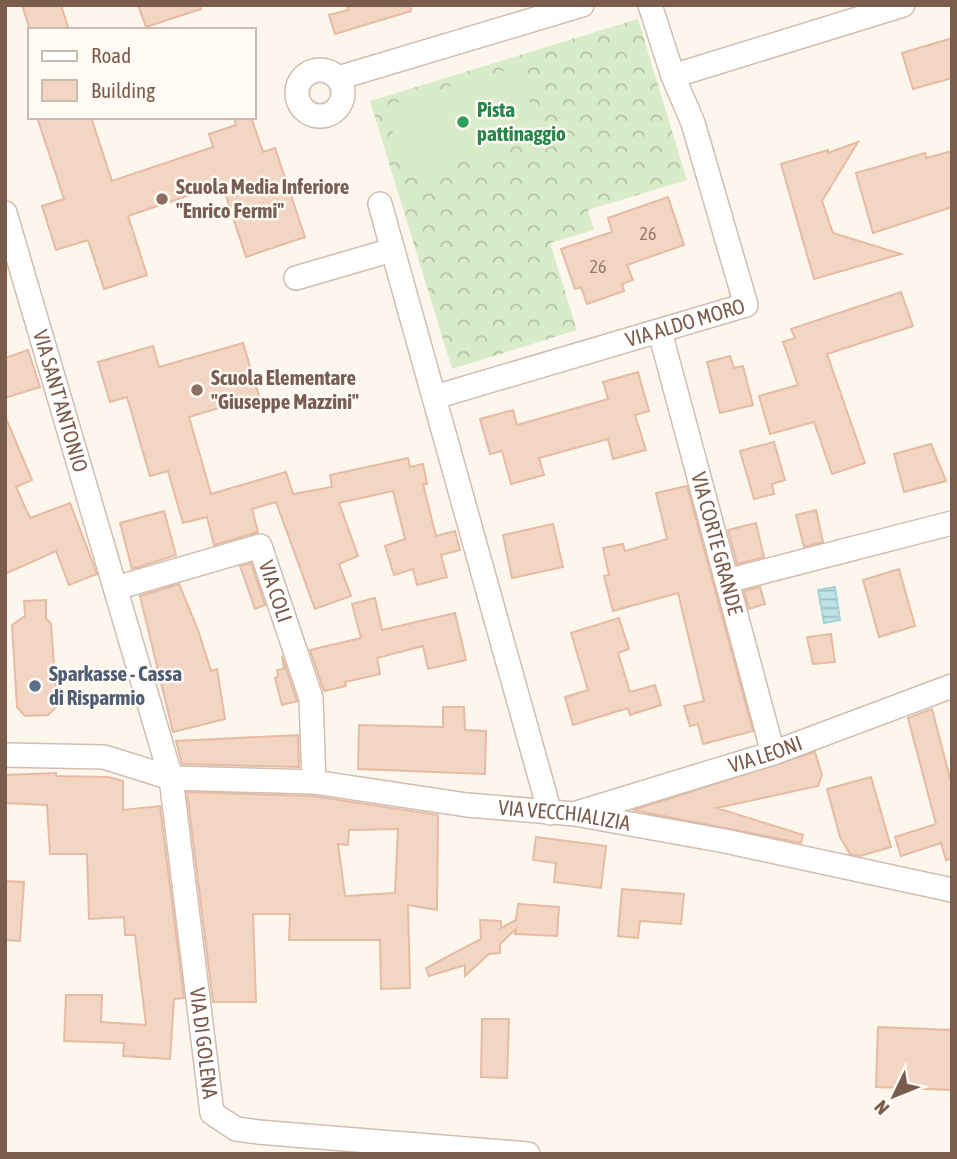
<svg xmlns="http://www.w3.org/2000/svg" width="957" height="1159" font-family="'Asap Condensed',sans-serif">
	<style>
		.forest { fill: url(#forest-crowns) }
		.pitch { fill: #d8ecc9 }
		.water { fill: url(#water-rules); stroke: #a5d3da; stroke-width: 2 }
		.building { fill: #f3d5c3; stroke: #e6bba3; stroke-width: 2; fill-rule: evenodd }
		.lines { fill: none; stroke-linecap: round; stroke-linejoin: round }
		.minor-casing { stroke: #d1beb0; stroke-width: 26 }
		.minor { stroke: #fff; stroke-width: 23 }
		.leisure-dot { fill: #2e9e5b; stroke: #fffaf3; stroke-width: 2.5 }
		.education-dot { fill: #8d6e63; stroke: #fffaf3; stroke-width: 2.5 }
		.service-dot { fill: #5c6f8a; stroke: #fffaf3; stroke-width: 2.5 }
		.labels { text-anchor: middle; stroke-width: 5; stroke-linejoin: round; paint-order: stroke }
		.number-label { font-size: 18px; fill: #987a6a }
		.leisure-label { font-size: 21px; font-weight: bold; fill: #27864d; stroke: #fffaf3; text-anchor: start }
		.education-label { font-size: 21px; font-weight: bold; fill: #785e54; stroke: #fffaf3; text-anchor: start }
		.street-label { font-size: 21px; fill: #7a5c4d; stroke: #fffaf3 }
		.service-label { font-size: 21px; font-weight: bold; fill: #4e5e75; stroke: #fffaf3; text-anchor: start }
	</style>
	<defs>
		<pattern id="forest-crowns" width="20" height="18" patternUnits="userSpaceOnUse" patternTransform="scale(1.75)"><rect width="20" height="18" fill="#d8ecc9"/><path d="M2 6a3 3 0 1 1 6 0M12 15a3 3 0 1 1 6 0" fill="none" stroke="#b4c2a5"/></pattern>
		<pattern id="water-rules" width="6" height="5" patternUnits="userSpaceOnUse" patternTransform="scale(1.75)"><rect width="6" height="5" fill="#bfe3e8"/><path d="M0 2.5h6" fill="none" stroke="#a0bbbe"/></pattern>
	</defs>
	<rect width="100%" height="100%" fill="#fdf6ec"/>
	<path class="forest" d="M638,19L687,180L588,210L594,230L550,243L577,330L452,369L370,101Z"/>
	<path class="pitch" d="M519,66L541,138L407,178L385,106Z"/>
	<path class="water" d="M835,587L840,620L824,623L818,590Z"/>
	<path class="building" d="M22,5H61L69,30H30Z
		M138,5H200L201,9L146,27Z
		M347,5H410L411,11L335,34L329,15L348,10Z
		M952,38V78L913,89L902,53Z
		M37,117H91L112,181L213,147L209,134L236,125L234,117H251L263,152L275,148L305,237L246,257L222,184L128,216L147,275L104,289L88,240L56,250L42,206L64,199Z
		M858,142L822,201L833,233L901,254L814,279L781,164L828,150V153Z
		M952,151V207L873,233L856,173L925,153L926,158Z
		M668,197L684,245L627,265L633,280L622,284L624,291L587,304L581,287L575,289L561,249L612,232L608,218Z
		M901,292L913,326L827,354L865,463L832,474L814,422L770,434L759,396L798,385L783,342L795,338L791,329Z
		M243,343L259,396L189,417L211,494L286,472L293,494L332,487L330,475L408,458L410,467L423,464L427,484H423L436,536L455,531L460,550L441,555L447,577L417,585L413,569L394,575L385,546L405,539L393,491L339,503L358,556L339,564L351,596L315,609L276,502L252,509L258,532L214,545L207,517L183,523L168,471L150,476L127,397L110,402L98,362L153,346L159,367Z
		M28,350L40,387L5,398V358Z
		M730,356L734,368L743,366L753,405L720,413L707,362Z
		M638,372L649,411L635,415L646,450L613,459L608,439L539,458L544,475L511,484L502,451L490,454L480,419L513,410L517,425L608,399L603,382Z
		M5,416L32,480L16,487L30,518L70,503L97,574L69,585L56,551L5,574Z
		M774,442L785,480L772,484L774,494L754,499L740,451Z
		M931,444L946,481L904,492L894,454Z
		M687,486L753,731L703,744L698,724L690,726L684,706L704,701L678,593L613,611L604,576L609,575L603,548L623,544L625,551L667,539L656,493Z
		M816,510L823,542L804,547L796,515Z
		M164,511L176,555L132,569L120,523Z
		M756,523L764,557L737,564L728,530Z
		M553,524L563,567L512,578L503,535Z
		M251,563L265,605L255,609L240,566Z
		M899,569L915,626L879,637L863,580Z
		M179,584L198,630L211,671L217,669L225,719L173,732L140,596Z
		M760,587L765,604L749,609L744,591Z
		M375,598L382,630L455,613L466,660L428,669L423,646L377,658L380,674L345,682L346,686L324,691L310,650L361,638L352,604Z
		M46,600V618L51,624L57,706L48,715L25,716L17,707L12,625L25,616L24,601Z
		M619,618L629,649L618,653L630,692L655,685L661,705L630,715L628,708L573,725L565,697L588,690L571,633Z
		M831,634L835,662L813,664L807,637Z
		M282,656L297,701L282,705L275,678L278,677L277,670L284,669Z
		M443,707H464L465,730L486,731L485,774L358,769L359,725L443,727Z
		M932,709L952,786V859L946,860L941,843L901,856L895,837L936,824L908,718Z
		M298,735L299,767L182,764L176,741Z
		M815,752L822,775L818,786L717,808L803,835L801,843L633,810Z
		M56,773V776L109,777L123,781V810L160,806L184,998L174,999L170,1059L123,1056L124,1043L64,1041L66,995H102L101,1022L146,1025L135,935H125L124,917L89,919L87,854H50L47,805L5,803V775Z
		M871,777L891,847L860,856L850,854L840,837L827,789Z
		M187,792L313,796L438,815L437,910L408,905L410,988L381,989L380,940H289L290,914H253L256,1002H213ZM398,829L395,893L345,896L338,844L348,845L349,830Z
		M536,837L606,846L601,888L554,882L556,863L533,860Z
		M5,881L24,882L20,941L5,940Z
		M622,889L684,894L681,924L640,921L638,938L618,936Z
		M518,904L559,907L557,936L515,934L516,929L500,944V953L489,954L465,976V965L429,976L426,968L481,939L480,920L501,921V928L516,920Z
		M482,1019H509L507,1078L481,1077Z
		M878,1027L952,1030V1090L876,1087Z"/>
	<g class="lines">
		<g class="minor-casing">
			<g id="minor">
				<path d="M650,5L673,76"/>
				<circle cx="320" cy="93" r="23"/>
				<path d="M338,78L582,5"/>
				<path d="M380,204L550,813"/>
				<path id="s1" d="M5,213L171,778L212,1113L236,1129L258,1132L528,1154"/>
				<path d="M296,278L392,250"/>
				<path id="s2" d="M660,332L773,753"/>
				<path id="s3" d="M435,397L746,305L693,123L673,76L903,5"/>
				<path d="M727,581L952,523"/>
				<path id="s4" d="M116,588L260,546L311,698L314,782"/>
				<path id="s5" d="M5,755L104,757L171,778L314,782L467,805L575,814L725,841L952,890"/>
				<path id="s6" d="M580,812L773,753L952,686"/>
			</g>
		</g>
		<use href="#minor" class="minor"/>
	</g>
	<circle class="leisure-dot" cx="463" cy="122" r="7"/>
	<g class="education-dot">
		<circle cx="162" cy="199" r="7"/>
		<circle cx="197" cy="390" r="7"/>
	</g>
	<circle class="service-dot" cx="35" cy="686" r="7"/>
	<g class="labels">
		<g class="number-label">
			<text x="648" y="240">26</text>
			<text x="598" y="273">26</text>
		</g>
		<g class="leisure-label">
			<text x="477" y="117">Pista<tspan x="477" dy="24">pattinaggio</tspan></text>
		</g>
		<g class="education-label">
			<text x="176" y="194">Scuola Media Inferiore<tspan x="176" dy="24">"Enrico Fermi"</tspan></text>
			<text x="211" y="385">Scuola Elementare<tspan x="211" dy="24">"Giuseppe Mazzini"</tspan></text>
		</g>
		<g class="street-label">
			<text dy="7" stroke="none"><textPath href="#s3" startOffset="261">VIA ALDO MORO</textPath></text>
			<text dy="7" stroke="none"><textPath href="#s1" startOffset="196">VIA SANT'ANTONIO</textPath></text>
			<text dy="7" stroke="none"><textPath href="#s2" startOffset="219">VIA CORTE GRANDE</textPath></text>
			<text dy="7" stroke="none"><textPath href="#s4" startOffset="198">VIA COLI</textPath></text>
			<text dy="7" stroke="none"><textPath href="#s6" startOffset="194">VIA LEONI</textPath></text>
			<text dy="7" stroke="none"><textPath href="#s5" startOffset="565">VIA VECCHIALIZIA</textPath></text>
			<text dy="7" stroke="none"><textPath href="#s1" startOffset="856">VIA DI GOLENA</textPath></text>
		</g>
		<g class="service-label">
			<text x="49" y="681">Sparkasse - Cassa<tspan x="49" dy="24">di Risparmio</tspan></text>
		</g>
	</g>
	<rect width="957" height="1159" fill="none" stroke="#7a5c4d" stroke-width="14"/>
	<rect x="28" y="28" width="228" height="91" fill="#fffaf3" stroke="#cabbb1" stroke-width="2"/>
	<rect x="42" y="51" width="35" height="10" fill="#ffffff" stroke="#cabbb1" stroke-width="2"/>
	<text x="91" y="63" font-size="21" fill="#7a5c4d">Road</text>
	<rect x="42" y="80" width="35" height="21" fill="#f3d5c3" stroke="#cabbb1" stroke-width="2"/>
	<text x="91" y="98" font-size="21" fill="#7a5c4d">Building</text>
	<g transform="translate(894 1096) rotate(227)" stroke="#fffaf3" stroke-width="5" paint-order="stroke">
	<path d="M0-5L12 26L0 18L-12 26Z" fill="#7a5c4d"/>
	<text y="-10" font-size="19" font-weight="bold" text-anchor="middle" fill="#7a5c4d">N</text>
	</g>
</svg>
